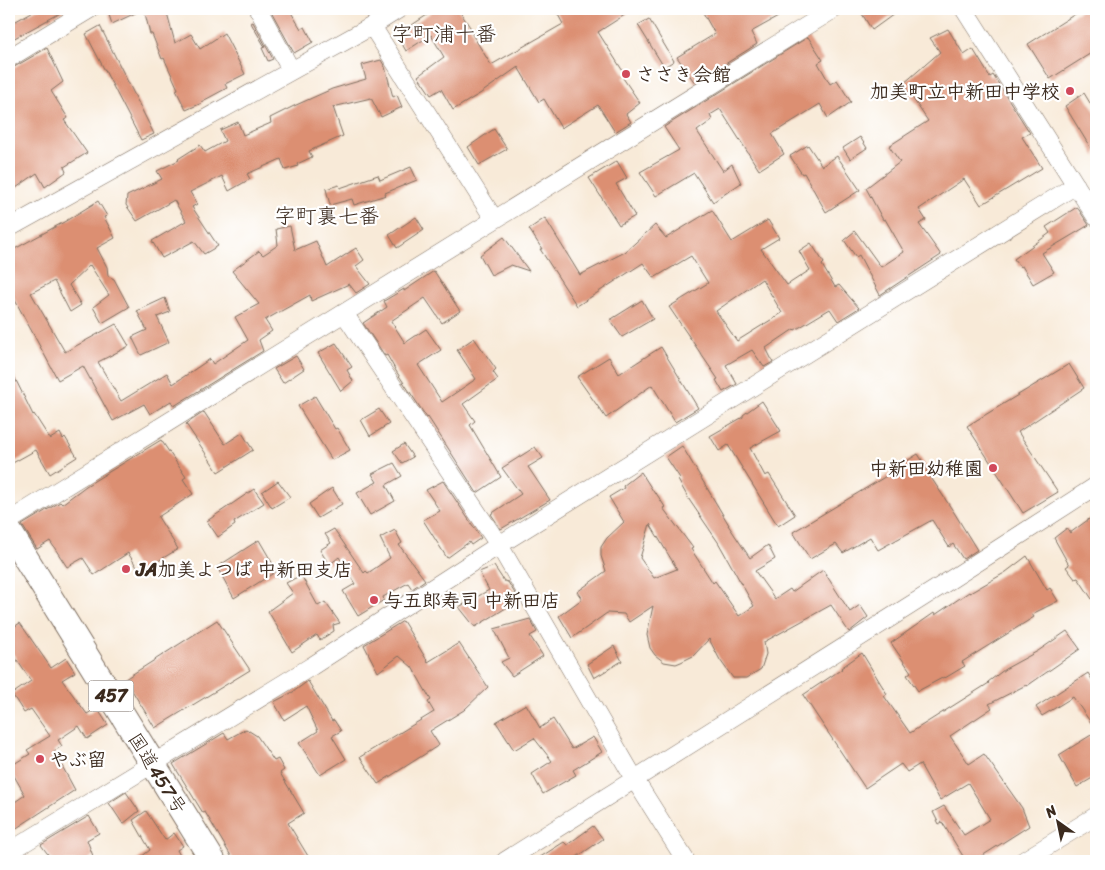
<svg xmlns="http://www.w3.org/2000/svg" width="1105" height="870" font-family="Sriracha,'Klee One',sans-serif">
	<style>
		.building { fill: #dc8f72; fill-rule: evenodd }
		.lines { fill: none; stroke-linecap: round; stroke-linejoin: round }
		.minor-casing { stroke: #7d6d5f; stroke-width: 19 }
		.highway-casing { stroke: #7d6d5f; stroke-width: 27 }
		.minor { stroke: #fff; stroke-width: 18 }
		.highway { stroke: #fff; stroke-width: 25 }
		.poi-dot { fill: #d1495b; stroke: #fff; stroke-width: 2 }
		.labels { text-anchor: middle; stroke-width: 4.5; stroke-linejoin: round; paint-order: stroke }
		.shield { fill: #fff; stroke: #766a62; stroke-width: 1 }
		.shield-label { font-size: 18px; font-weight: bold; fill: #3b2a1e }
		.poi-label { font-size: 19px; font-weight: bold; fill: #3b2a1e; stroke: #fff; text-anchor: start }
		.street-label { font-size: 19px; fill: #3b2a1e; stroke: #fff }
		.quarter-label { font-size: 21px; fill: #3b2a1e; stroke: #fff }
	</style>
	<rect width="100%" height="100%" fill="#fff"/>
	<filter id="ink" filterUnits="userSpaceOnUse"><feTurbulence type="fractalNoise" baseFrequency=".02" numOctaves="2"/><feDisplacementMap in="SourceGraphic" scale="10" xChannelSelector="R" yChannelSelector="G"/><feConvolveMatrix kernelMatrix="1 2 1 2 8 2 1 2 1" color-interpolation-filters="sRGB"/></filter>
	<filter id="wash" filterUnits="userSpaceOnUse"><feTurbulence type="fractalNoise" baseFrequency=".0096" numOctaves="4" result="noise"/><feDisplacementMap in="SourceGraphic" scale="20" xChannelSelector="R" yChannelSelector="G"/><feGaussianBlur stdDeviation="1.12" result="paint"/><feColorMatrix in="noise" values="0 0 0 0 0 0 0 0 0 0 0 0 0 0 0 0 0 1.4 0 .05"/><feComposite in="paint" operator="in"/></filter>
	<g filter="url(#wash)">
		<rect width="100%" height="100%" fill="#f8ead8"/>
		<g id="blocks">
			<path class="building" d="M37,9H68L9,41V25Z
				M107,9H166L175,43L191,34L200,49L224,33L245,74L225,84L227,88L201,102L202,103L186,110L176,90L178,89L164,58L162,59L152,34H150L144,9L112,24Z
				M283,9H289L301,29L305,27L313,42L294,53L272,13Z
				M436,9H458L474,33L472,34L491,65L563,24L555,9H634L598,32L626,76L623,78L640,103L626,114L631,122L615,132L598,105L561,128L544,99L539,102L518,67L481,93L453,110L441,89L431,95L418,76L444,57L431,35L406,51L397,35Z
				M701,9H773L778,17L751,32L757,44L695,83L677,57L715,34Z
				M859,9H901L872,30Z
				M1083,9H1096V50L1050,79L1028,44Z
				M649,19L674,61L664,67L638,25Z
				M253,22L273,59L268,61L262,48L265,47L251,23Z
				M100,26L154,134L141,140L86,34Z
				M948,29L964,55L973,49L990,77L993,75L1030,133L1022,137L1042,168L981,205L964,179L919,209L926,220L919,224L941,255L880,295L859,255L856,257L844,240L855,231L881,267L904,252L885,219L883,220L866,188L900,162L889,146L928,121L903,84L940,52L930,38Z
				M808,37L823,60L818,63L830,84L837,80L851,102L828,118L820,104L772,134L784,154L759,170L720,109L710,115L712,120L697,131L723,171L732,164L741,183L713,202L694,173L656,196L640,172L679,150L664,127Z
				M47,48L63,82L51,91L68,118L64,120L87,153L64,167L66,172L45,187L37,173L9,193V70Z
				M381,60L385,67L393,97L397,95L402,107L381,117L371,98L333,107L343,136L309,151L312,157L297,164L298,166L285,170L281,159L247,174L250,179L229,191L222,176L190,192L197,204L192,207L218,246L204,254L194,241L162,258L152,241L186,221L174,200L137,221L126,205L127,196L162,179L157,171L179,160L178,159L200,145L205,152L225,141L220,130L238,122L243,135L271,123L270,118L294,106L332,89L366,79L362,65Z
				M1084,93L1096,113V157L1065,106Z
				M494,129L507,149L479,165L468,147Z
				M860,137L867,148L850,159L843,148Z
				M808,145L822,166L837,156L860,190L826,212L804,173L802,174L790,156Z
				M617,161L627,178L616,184L635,216L619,225L589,178Z
				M411,167L417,180L385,193L386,195L354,205L352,199L330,205L326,189L339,185L340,188L378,175L380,180Z
				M98,201L107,216L104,217L115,238L97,248L107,267L108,276L114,279L129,307L102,323L93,307L109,295L90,265L69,285L81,305L70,312L54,281L31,293L65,352L116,324L129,346L98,362L121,401L167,373L173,384L210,359L213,364L248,340L235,317L259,304L232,271L259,251L263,255L278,245L276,229L290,226L295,250L316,241L327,267L356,248L364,260L356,266L370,284L356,293L349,284L311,301L310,295L265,320L272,331L259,340L263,351L174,406L171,401L150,414L144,404L113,421L83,366L58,380L9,289V252L64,222Z
				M1077,207L1089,225L1042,253L1054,272L1033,284L1022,266L1020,267L1014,259L1050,233L1046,227Z
				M712,210L732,242L768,220L779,238L761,249L787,285L810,270L799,251L811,243L824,263L822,265L835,287L839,285L859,308L838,321L830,309L795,330L794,329L766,348L773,362L764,367L752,350L726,365L737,384L723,392L716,380L718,379L669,307L708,283L691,256L654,278L643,263L577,306L540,249H542L529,229L545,218L580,275L625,252L655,225L666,238ZM762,279L782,313L737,341L716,311Z
				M416,217L424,230L397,248L389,235Z
				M504,237L529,271L511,265L491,275L480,255Z
				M434,271L460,311L442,323L425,298L391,321L405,343L426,329L441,350L418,365L442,402L476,379L457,350L474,338L496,369L493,372L498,379L463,404L475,421L470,425L501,477L477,493L428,417L427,418L396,371L387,355L385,356L363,323L387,307L384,301L404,289V291Z
				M165,298L170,312L157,317L169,342L141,355L132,337L147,330L137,311Z
				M642,300L653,319L622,337L610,320Z
				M336,343L352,367L347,370L353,381L341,391L318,353Z
				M661,347L698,408L675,422L652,385L606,418L577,377L609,357L619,374Z
				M296,356L304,369L283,383L274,369Z
				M1069,364L1084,388L1018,432L1058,492L1023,513L967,426Z
				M9,366L33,415L34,414L50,439L60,433L63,439L65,437L77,457L50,474L36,450L9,465Z
				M315,396L335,429L337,428L350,450L332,460L298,406Z
				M762,401L781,431L750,448L765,476L769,474L795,515L778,526L728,445L719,451L710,436L743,417V415Z
				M379,409L389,424L370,436L361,420Z
				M204,412L225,444L242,433L253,450L218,472L186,424Z
				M161,440L186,477L183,479L193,494L158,517L178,549L140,572L128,553L94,575L83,558L67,567L50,541L37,549L22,525L60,502L62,504L86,486Z
				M404,444L413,457L402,463L393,451Z
				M682,446L729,525H728L750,558L768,545L775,559L755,571L775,599L790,589L792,592L823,570L850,612L860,605L868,617L849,632L831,605L764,642L766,654L761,669L746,678H733L720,660L709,639L693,656L681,662L676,664L664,662L655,655L650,648L647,635L653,606L629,622L624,614L607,613L572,638L559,616L582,599L577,592L606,571L601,556V547L607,538L624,522L609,497L624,488L623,486L641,472L655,494L656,493L665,507L663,508L693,548L691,549L713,583L715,581L739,616L754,606L718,542L690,501L678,480L680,478L666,457ZM650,524L677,569L654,578L640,558Z
				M535,447L543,458L528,467L550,500L501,529L491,514L521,494L502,468Z
				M918,454L927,468L926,470L955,514L977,550L963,559L953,544L949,547L932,520L878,550L870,537L843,553L836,544L810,559L793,532L898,469L897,467Z
				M394,463L402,476L386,485L395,501L370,515L357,493L377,482L372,474Z
				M278,481L290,497L272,508L262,492Z
				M443,481L481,538L471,545L469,542L447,558L423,520L440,511L426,490Z
				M332,488L342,504L318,518L309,504Z
				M254,489L264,503L234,522L235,525L218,537L207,521Z
				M1096,514V605L1078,578L1075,579L1066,567L1069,565L1054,538L1067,528L1070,533Z
				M334,529L364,573L366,571L368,573L390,558L380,538L395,530L402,543L399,545L425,580L412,589L408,583L383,597L384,600L358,616L343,591L355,584L339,557L329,565L320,550L331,543L325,534Z
				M259,540L277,571L234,598L217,567Z
				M1027,556L1047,590L1050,588L1058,601L1032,614L1034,617L962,662L965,666L945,678L944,677L918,691L907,675L911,672L891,643L934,613L935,615L969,592L970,593L1006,572Z
				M494,566L504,581L508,582L519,600L475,627L459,607L489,590L479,572Z
				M301,575L318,606L325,602L340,623L333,625L334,631L320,640L317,635L292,652L268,611L293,593L286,583Z
				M530,619L537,632L530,636L543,656L512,676L501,662L509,658L494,629Z
				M217,620L250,670L155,728L125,679Z
				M403,621L428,662L459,643L488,687L464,710L430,731L439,745L378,784L360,757L434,712L428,702L431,700L412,667L399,656L378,672L364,645Z
				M20,623L51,668L66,658L75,672L62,680L87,714L97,708L108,725L87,739L79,726L58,740L62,746L54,751L75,790L9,833V806L25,795L9,767L30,754L27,750L50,736L31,709L24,713L12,694L31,681L9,648V630Z
				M1067,631L1080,649L1027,686L1026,685L989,704L992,708L950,736L969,764L984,754L1022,808L1029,826L974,861H966L942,822L939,824L933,812L944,806L964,835L990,819L968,783L940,800L920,764L907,772L901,764L865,788L803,695L842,669L841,668L862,653L887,694L884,696L910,733L989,683L988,682L1005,669L1038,651Z
				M614,646L622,661L594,678L587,664Z
				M1088,673L1096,686V730L1073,697L1042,716L1036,707Z
				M308,681L332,721L334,720L341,731L332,736L346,759L320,775L299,743L318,731L306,706L284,720L274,702L293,692Z
				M526,704L540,728L553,719L572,749L593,737L602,752L573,770L576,775L543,794L532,774L552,761L534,738L514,750L496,722Z
				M246,729L257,736L274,761L278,759L284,770L280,773L304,813L288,823L311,861H234L205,812L203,813L173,764L224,733L228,739Z
				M1096,732V776L1077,787L1059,755Z
				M126,792L139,811L123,824L109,803Z
				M146,811L165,840L174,833L183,846L177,850L183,861H136L150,850L133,820Z
				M89,816L99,833L87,840L93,856L85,861H53L41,845Z
				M593,826L603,839L571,861H534L564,842L567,845Z"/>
		</g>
	</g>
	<g filter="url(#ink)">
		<use href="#blocks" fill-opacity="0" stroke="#7d6d5f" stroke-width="1"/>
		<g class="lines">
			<g class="minor-casing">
				<path id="minor" d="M258,9L291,70
					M964,9L1096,217
					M372,26L494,219
					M9,58L90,9
					M9,228L372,26L399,9
					M344,313L499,545L635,780L686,861
					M9,521L834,9
					M9,852L312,666L499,545L1076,185
					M505,861L936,589L1096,486
					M1023,861L1096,816"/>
			</g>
			<g class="highway-casing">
				<path id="highway" d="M9,531L213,861"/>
			</g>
			<use href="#minor" class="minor"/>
			<use href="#highway" class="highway"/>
		</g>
	</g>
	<g class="poi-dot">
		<circle cx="626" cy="74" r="5"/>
		<circle cx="1070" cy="91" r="5"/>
		<circle cx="993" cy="468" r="5"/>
		<circle cx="126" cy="569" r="5"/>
		<circle cx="374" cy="600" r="5"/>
		<circle cx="40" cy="759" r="5"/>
	</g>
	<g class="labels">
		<rect class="shield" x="88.5" y="680.5" width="45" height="31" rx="4"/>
		<g class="shield-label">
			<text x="111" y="702">457</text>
		</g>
		<g class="poi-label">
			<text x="636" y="81">ささき会館</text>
			<text x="1060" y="98" text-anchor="end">加美町立中新田中学校</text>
			<text x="983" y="475" text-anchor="end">中新田幼稚園</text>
			<text x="136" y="576">JA加美よつば 中新田支店</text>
			<text x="384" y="607">与五郎寿司 中新田店</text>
			<text x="50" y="766">やぶ留</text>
		</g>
		<g class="street-label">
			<text transform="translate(158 773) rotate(58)" y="7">国道457号</text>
		</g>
		<g class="quarter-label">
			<text x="444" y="41">字町浦十番</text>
			<text x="327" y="223">字町裏七番</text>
		</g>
	</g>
	<rect width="1105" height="870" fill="none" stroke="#fff" stroke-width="30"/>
	<g transform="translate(1058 822) rotate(327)" stroke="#ffffff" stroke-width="4" paint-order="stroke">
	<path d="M0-4L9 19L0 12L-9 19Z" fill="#3b2a1e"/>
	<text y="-8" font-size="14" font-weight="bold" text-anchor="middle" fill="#3b2a1e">N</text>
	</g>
</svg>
